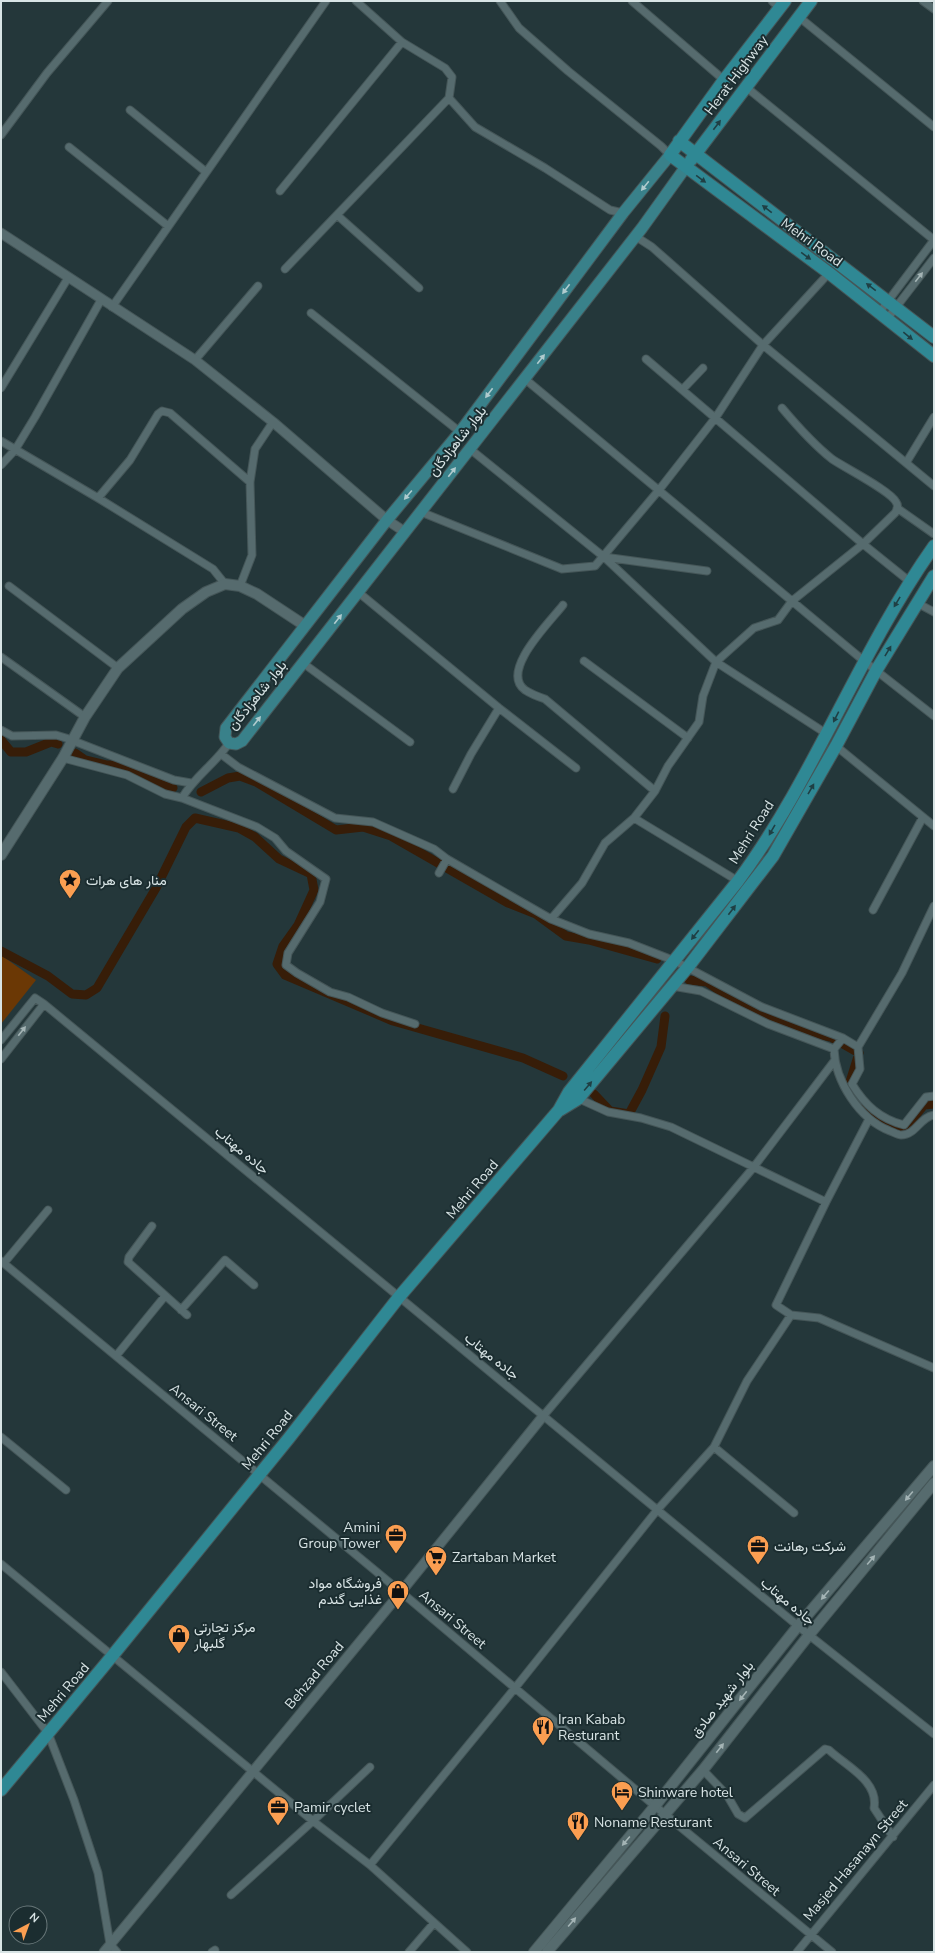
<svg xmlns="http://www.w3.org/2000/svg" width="935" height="1953" font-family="'Nunito Sans',Vazirmatn,sans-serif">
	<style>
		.green { fill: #6b3805 }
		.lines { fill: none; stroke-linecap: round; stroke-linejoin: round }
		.canal { stroke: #371d08; stroke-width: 9 }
		.minor-casing { stroke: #455658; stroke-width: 9 }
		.tertiary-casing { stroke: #455658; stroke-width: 11 }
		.secondary-casing { stroke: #455658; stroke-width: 12 }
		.primary-casing { stroke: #455658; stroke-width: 13 }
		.trunk-casing { stroke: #455658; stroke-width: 14 }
		.minor { stroke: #566b6e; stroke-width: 7 }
		.tertiary { stroke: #566b6e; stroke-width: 9 }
		.secondary { stroke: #566b6e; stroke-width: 10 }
		.primary { stroke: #39818a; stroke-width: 11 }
		.trunk { stroke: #2f8894; stroke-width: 12 }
		.oneway { fill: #1f3f44 }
		.oneway2 { fill: #b0cbce }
		.oneway3 { fill: #a4b4b5 }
		.labels { text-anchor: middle; stroke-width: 4; stroke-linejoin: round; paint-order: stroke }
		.street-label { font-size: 14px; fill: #d8e4e5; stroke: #1b2d30 }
		.poi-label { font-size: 14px; fill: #d8e4e5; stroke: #1b2d30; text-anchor: start }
	</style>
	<rect width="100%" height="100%" fill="#24373a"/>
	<path class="green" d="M1,955L36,980L1,1024Z"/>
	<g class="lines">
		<path class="canal" d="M1,740L11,752H26L51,742L58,744
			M75,753L85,760L106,765H122L163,785L173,788
			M201,792L228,778L240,776L256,782L336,830L363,827L391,836L508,903L536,914L566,936L589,940L657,959
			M1,951L48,976L72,994L86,995L97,988L156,888L186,827L195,818L239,828L255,837L279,859L311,874L314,890L298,925L283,946L277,964L285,975L393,1021L523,1058L563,1076
			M703,979L730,998L778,1022L815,1034L831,1037L859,1053L849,1085L858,1101L887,1126L903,1130L924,1105L934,1104
			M689,980L707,982
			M594,1094L610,1111L629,1114L642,1090L661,1047L665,1016"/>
		<g class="minor-casing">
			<path id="minor" d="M500,1L519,28L568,71L661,146L670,155
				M632,1L724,80
				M772,1L780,8
				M923,1L934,9
				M799,17L934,127
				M746,87L934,240
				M449,98L475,127L545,168L610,210L623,213
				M130,110L206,172
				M1,135L47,73L108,1
				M69,147L168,226
				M280,191L402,42
				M337,215L419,288
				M635,236L652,247L763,345L934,486
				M285,269L449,98L452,77L445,68L402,42L356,1
				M112,307L326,1
				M311,313L460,432
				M879,313L934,240
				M887,319L934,258
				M646,359L863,544L909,581
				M195,360L258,286
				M525,379L864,661L934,716
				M1,388L68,278
				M683,389L703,368
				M1,441L98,498L213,569L225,584
				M470,449L604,557L716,662L827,734
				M906,463L934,417
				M1,465L15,450L35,417L101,300
				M98,498L130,460L158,414L162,411L170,413L250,482
				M897,508L934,534
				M421,512L562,569L595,566L659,490L716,417L763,345L829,273
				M604,557L707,571
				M9,586L118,668
				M240,586L252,555L250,482L255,449L273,422
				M358,592L499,708L576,768
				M917,603L934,612
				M563,605C551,621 499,671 525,690C531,694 539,697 545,699L655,791
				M1,657L85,717
				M584,661L688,738
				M303,663L410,742
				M1,730L12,736L56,735L66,738L174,780L191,783
				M836,746L934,826
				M221,754L238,767L335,818L373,822L434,849L447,859L551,919L589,934L629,943L675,961L762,1007L843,1038L858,1047L860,1069L852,1084C865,1105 880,1119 904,1125L926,1097L934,1096
				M63,758L127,775L165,794L182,798L257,827L275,838L286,851L326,879L320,902L288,953L286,965L297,973L330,992L348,997L382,1013L415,1024
				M453,789L471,754L499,708
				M182,798C195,776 215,764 229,743
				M634,818L738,881
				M439,873L447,859
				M873,910L923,817
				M551,919L582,883L605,843L634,818L655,791L668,766L699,722L703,696L716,662L754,628L778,620L792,601L863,544L895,513C897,510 899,506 896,502C891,491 845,468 832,459C813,444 798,427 782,408
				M672,986L701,991L768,1024L834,1049
				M843,1038L834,1049C835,1081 859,1119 890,1131C893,1132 898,1135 901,1135C916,1135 920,1117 934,1115
				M1,1040L35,998L44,1004L809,1635L934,1734
				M858,1047L902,973L934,906
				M1,1059L44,1004
				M575,1097L608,1112L641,1118L671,1127L826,1202
				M152,1226L129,1257L128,1262L187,1315
				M1,1261L401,1592L655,1806L832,1952
				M4,1263L48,1210
				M181,1310L225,1260L254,1285
				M791,1315L776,1305L826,1202L869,1119
				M116,1356L165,1296
				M544,1415L753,1168L835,1060
				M1,1437L66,1490
				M714,1447L794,1513
				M1,1564L313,1821L370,1865L467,1952
				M1,1672L48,1733L74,1800L98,1873L110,1944L117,1952
				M703,1770L727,1795L738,1814L745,1818L825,1749L829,1750C846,1766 879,1781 874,1808L893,1837
				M370,1865L515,1688L658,1509L714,1447L747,1381L791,1315L819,1318L934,1368
				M231,1895L313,1821L370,1767
				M212,1952L215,1950
				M409,1952L434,1923
				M797,1952L934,1785"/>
		</g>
		<g class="tertiary-casing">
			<path id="tertiary" d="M1,233L195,360L273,422L387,520L405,532
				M104,1952L401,1592L544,1415"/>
		</g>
		<g class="secondary-casing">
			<path id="secondary" d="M1,855L63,758L85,717L118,668L182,609L206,592L225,584L240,586L257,594L304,625
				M534,1952L655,1806L798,1626L934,1466
				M547,1952L703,1770L809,1635L934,1483"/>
		</g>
		<g class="primary-casing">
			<path id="primary" d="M670,155L623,213L460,432L387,520L226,728L225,737L229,743L236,744L242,741L642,228L685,168"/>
		</g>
		<g class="trunk-casing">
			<path id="trunk" d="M785,1L724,80L670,155L829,273L934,356
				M679,141L934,337
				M691,160L811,1
				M560,1110L578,1099L688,967L773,856L836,746L877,669L934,576
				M1,1790L113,1655L289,1438L399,1297L559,1110L569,1092L738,881C815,777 859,652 934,546"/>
		</g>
		<use href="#minor" class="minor"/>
		<use href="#tertiary" class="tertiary"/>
		<use href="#secondary" class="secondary"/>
		<use href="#primary" class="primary"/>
		<use href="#trunk" class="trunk"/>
	</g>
	<defs><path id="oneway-solid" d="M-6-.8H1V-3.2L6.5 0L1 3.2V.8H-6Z"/></defs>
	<g class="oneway">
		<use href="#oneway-solid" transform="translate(717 125) rotate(-53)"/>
		<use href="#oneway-solid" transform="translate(701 179) rotate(36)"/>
		<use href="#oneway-solid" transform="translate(767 209) rotate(-143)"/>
		<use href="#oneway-solid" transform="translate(806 256) rotate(36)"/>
		<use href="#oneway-solid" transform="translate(871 287) rotate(-143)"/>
		<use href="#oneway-solid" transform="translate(908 336) rotate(39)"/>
		<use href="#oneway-solid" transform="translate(897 602) rotate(121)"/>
		<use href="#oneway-solid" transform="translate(888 651) rotate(-59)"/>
		<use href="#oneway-solid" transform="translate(836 717) rotate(117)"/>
		<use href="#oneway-solid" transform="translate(811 789) rotate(-60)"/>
		<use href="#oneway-solid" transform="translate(772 830) rotate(120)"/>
		<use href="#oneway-solid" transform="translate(732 910) rotate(-53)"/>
		<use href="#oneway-solid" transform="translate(695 935) rotate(128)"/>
		<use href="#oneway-solid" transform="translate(588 1086) rotate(-50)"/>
	</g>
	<g class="oneway2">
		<use href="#oneway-solid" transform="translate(645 186) rotate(129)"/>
		<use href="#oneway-solid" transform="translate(566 289) rotate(127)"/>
		<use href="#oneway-solid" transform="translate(541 359) rotate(-52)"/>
		<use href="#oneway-solid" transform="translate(489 393) rotate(127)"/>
		<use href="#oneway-solid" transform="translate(452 472) rotate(-52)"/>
		<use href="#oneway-solid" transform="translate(408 495) rotate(130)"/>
		<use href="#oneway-solid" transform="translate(338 619) rotate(-52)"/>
		<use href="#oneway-solid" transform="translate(257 721) rotate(-52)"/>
	</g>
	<g class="oneway3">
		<use href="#oneway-solid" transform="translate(919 277) rotate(-52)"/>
		<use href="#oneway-solid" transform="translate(22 1031) rotate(-52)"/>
		<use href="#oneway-solid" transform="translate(909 1496) rotate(130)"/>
		<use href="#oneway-solid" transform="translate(871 1560) rotate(-50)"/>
		<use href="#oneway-solid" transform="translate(825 1595) rotate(130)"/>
		<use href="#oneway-solid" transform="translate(743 1696) rotate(128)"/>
		<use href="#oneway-solid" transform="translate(720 1748) rotate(-52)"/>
		<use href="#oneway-solid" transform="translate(626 1841) rotate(130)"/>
		<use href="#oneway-solid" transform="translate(572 1922) rotate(-50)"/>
	</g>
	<defs>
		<g id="sight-pin" transform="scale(1.15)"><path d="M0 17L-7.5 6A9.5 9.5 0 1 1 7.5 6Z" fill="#fb9e51" stroke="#1b2d30"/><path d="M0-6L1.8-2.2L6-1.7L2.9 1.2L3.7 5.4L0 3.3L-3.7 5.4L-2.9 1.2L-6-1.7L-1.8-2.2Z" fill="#111"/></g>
		<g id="office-pin" transform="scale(1.15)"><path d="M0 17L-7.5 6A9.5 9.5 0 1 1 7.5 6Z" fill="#fb9e51" stroke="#1b2d30"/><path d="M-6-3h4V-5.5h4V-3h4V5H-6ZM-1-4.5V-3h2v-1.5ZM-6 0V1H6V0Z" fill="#111"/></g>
		<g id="supermarket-pin" transform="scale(1.15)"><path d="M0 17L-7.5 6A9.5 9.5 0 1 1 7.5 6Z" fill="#fb9e51" stroke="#1b2d30"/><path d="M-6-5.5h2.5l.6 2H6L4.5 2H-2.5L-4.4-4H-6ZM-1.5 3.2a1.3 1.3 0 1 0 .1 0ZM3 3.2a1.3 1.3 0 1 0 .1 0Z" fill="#111"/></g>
		<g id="shop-pin" transform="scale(1.15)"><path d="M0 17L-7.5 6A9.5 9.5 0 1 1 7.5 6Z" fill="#fb9e51" stroke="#1b2d30"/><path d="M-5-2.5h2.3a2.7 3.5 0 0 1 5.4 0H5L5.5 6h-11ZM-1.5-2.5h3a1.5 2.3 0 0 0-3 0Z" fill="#111"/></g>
		<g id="restaurant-pin" transform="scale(1.15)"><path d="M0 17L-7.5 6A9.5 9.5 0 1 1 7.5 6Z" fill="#fb9e51" stroke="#1b2d30"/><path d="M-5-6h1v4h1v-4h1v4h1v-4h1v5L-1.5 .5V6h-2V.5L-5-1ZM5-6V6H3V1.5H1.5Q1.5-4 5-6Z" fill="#111"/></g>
		<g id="hotel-pin" transform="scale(1.15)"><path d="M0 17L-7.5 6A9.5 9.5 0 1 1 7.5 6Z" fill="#fb9e51" stroke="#1b2d30"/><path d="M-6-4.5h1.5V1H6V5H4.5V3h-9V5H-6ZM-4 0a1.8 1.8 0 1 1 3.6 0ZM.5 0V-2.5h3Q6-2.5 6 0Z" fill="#111"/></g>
	</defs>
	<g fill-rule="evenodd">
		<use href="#sight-pin" x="70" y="880"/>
		<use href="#office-pin" x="396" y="1535"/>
		<use href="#office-pin" x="758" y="1546"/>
		<use href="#supermarket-pin" x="436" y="1557"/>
		<use href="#shop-pin" x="398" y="1591"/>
		<use href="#shop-pin" x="179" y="1635"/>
		<use href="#restaurant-pin" x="543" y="1727"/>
		<use href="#hotel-pin" x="622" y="1792"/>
		<use href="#office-pin" x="278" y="1807"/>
		<use href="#restaurant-pin" x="578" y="1822"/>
	</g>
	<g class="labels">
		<g class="street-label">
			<text transform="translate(736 75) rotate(-53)" y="5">Herat Highway</text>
			<text transform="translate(812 242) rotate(36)" y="5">Mehri Road</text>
			<text transform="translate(457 441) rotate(-52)" y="5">بلوار شاهزادگان</text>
			<text transform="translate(257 695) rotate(-51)" y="5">بلوار شاهزادگان</text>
			<text transform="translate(751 832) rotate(-58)" y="5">Mehri Road</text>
			<text transform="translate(242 1150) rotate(40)" y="5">جاده مهتاب</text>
			<text transform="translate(472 1189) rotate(-50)" y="5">Mehri Road</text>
			<text transform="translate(492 1356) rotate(39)" y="5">جاده مهتاب</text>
			<text transform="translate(204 1412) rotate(39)" y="5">Ansari Street</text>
			<text transform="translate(267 1440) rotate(-51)" y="5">Mehri Road</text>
			<text transform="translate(788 1601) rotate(40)" y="5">جاده مهتاب</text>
			<text transform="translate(453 1619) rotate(40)" y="5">Ansari Street</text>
			<text transform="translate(314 1675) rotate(-50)" y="5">Behzad Road</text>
			<text transform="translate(63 1692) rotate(-50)" y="5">Mehri Road</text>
			<text transform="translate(722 1699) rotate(-52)" y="5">بلوار شهید صادق</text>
			<text transform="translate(855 1860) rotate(-50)" y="5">Masjed Hasanayn Street</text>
			<text transform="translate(747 1866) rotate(40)" y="5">Ansari Street</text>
		</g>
		<g class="poi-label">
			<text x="86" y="885">منار های هرات</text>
			<text x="380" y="1532" text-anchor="end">Amini<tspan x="380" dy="16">Group Tower</tspan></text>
			<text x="774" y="1551">شرکت رهانت</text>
			<text x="452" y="1562">Zartaban Market</text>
			<text x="382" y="1588" text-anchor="end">فروشگاه مواد<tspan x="382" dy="16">غذایی گندم</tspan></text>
			<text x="194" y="1632">مرکز تجارتی<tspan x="194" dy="16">گلبهار</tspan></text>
			<text x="558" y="1724">Iran Kabab<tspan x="558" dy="16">Resturant</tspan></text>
			<text x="638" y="1797">Shinware hotel</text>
			<text x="294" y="1812">Pamir cyclet</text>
			<text x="594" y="1827">Noname Resturant</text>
		</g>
	</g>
	<rect width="935" height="1953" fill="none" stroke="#d8e4e5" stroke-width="4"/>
	<g transform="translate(28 1925) rotate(41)"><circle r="19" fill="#1b2d30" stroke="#677678"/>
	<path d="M0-3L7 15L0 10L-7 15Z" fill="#fb9e51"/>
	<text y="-6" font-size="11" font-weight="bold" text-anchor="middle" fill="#d8e4e5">N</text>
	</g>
</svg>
